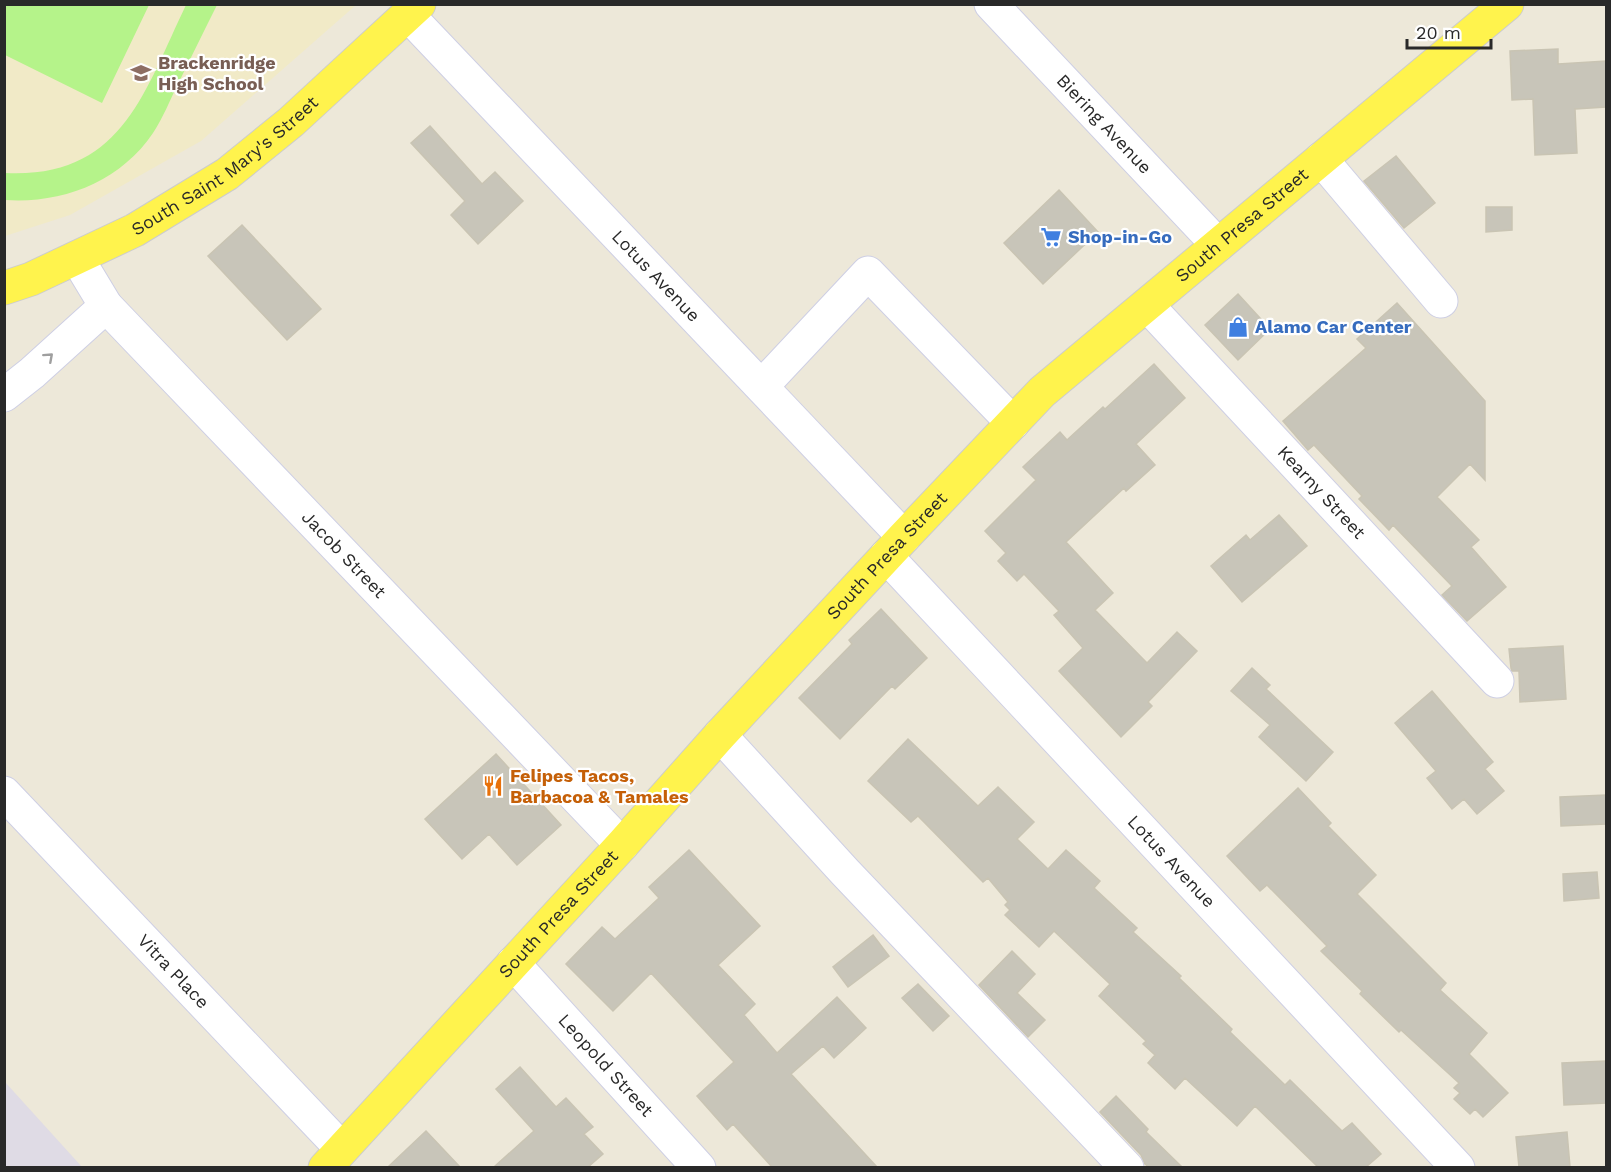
<svg xmlns="http://www.w3.org/2000/svg" width="1611" height="1172" font-family="'Work Sans',sans-serif">
	<style>
		.industrial { fill: #dfdbe5 }
		.education { fill: #f1eac7 }
		.pitch { fill: #b5f38a }
		.building { fill: #c8c5b9; stroke: #c9c4b3; stroke-width: 1.5 }
		.lines { fill: none; stroke-linecap: round; stroke-linejoin: round }
		.minor-casing { stroke: #cecfe4; stroke-width: 35 }
		.major-casing { stroke: #ccc; stroke-width: 35 }
		.minor { stroke: #fff; stroke-width: 33 }
		.major { stroke: #fff34d; stroke-width: 33 }
		.oneway { stroke: #9f9f9f }
		.labels { text-anchor: middle; stroke-width: 4.5; stroke-linejoin: round; paint-order: stroke }
		.education-label { font-size: 18px; font-weight: bold; fill: #785e54; stroke: #fff; text-anchor: start }
		.street-label { font-size: 18px; fill: #292929; stroke: #fff }
		.shop-label { font-size: 18px; font-weight: bold; fill: #366cbe; stroke: #fff; text-anchor: start }
		.food-label { font-size: 18px; font-weight: bold; fill: #c56008; stroke: #fff; text-anchor: start }
	</style>
	<rect width="100%" height="100%" fill="#ede8d9"/>
	<path class="industrial" d="M4,1082H5L82,1167H5Z"/>
	<path class="education" d="M4,5H356L201,141L70,215L5,236Z"/>
	<path class="pitch" d="M4,5L5,4L149,5L102,103L5,55Z
		M186,5H217C204,31 191,57 178,84C170,100 163,118 153,133C120,182 62,204 5,200V173C122,179 144,92 186,5Z"/>
	<path class="building" d="M1558,49V64L1606,61V107L1575,109L1577,153L1535,155L1533,99L1512,100L1510,51Z
		M430,126L482,184L495,172L523,201L478,244L451,215L465,201L411,143Z
		M1396,156L1435,203L1404,228L1364,181Z
		M1059,190L1098,232L1043,284L1004,243Z
		M1486,207H1512V230L1486,232Z
		M242,225L321,309L287,340L208,256Z
		M1238,294L1270,329L1238,360L1205,325Z
		M1397,303L1485,401V480L1470,464L1437,497L1479,540L1471,547L1506,587L1467,621L1442,595L1452,586L1393,525L1389,530L1359,499L1362,496L1314,445L1308,450L1283,421L1366,348L1357,339Z
		M1154,364L1185,398L1136,444L1155,465L1126,491L1124,488L1066,542L1113,593L1095,610L1147,663L1177,632L1197,651L1148,702L1152,706L1121,737L1059,671L1083,648L1054,615L1059,611L1024,574L1017,581L998,561L1006,553L985,531L1036,480L1023,467L1060,432L1067,440L1103,407L1105,409Z
		M1279,515L1307,546L1242,602L1211,566L1246,535L1250,540Z
		M881,609L927,658L895,689L892,686L840,739L799,698L852,644L849,640Z
		M1563,646L1566,699L1520,702L1519,671H1512L1511,668L1509,649Z
		M1252,668L1270,685L1266,689L1333,752L1306,781L1259,737L1270,725L1231,691Z
		M1432,691L1493,762L1485,769L1504,791L1477,814L1464,799L1452,809L1427,778L1436,771L1395,723Z
		M908,739L978,806L998,787L1034,822L1017,839L1048,869L1066,850L1100,881L1094,888L1137,928L1133,932L1181,976L1179,978L1232,1029L1230,1032L1285,1085L1290,1080L1342,1131L1352,1123L1381,1154L1366,1167H1318L1255,1106L1237,1126L1185,1078L1175,1089L1148,1063L1155,1055L1143,1044L1146,1041L1099,996L1110,984L1054,931L1039,947L1005,915L1010,910L1005,905L1008,902L988,878L983,882L918,816L911,822L868,781Z
		M496,754L561,825L517,865L489,834L462,859L425,819Z
		M1298,788L1331,823L1328,826L1376,875L1357,894L1446,983L1440,990L1487,1033L1469,1054L1508,1093L1483,1117L1475,1109L1470,1114L1454,1099L1460,1093L1454,1088L1459,1083L1401,1030L1399,1032L1360,994L1362,991L1321,951L1327,946L1267,885L1260,891L1227,856Z
		M1606,795V824L1561,826L1560,797Z
		M689,850L760,926L718,965L755,1004L744,1015L777,1053L837,997L866,1028L834,1058L823,1046L791,1074L877,1167H772L733,1124L727,1130L697,1096L734,1062L651,973L613,1011L566,964L602,927L615,939L659,898L649,887Z
		M1597,872L1599,898L1564,901L1563,874Z
		M873,935L889,956L848,987L833,967Z
		M1012,951L1035,974L1017,993L1045,1020L1028,1037L979,985Z
		M918,984L949,1016L933,1031L902,998Z
		M1606,1061V1103L1564,1105L1562,1063Z
		M520,1067L556,1107L566,1098L593,1127L584,1134L603,1154L588,1167H494L534,1131L496,1089Z
		M1116,1096L1148,1129L1146,1132L1182,1167H1149L1145,1164L1141,1155L1100,1112Z
		M426,1131L460,1167H388Z
		M1567,1132L1570,1167H1519L1516,1137Z"/>
	<g class="lines">
		<g class="minor-casing">
			<g id="minor">
				<path id="s1" d="M991,4L1218,245"/>
				<path id="s2" d="M408,15L904,537"/>
				<path d="M1321,159L1441,301"/>
				<path id="s3" d="M77,258L106,306L622,845"/>
				<path id="s4" d="M1147,305L1497,681"/>
				<path d="M762,386L868,273L1013,423"/>
				<path d="M4,395L32,373L106,306"/>
				<path id="s5" d="M886,556L1458,1168"/>
				<path d="M720,735L845,872L1127,1168"/>
				<path id="s6" d="M4,793L342,1149"/>
				<path id="s7" d="M513,963L699,1168"/>
			</g>
		</g>
		<g class="major-casing">
			<g id="major">
				<path id="s8" d="M4,288L31,279L135,230L227,174L291,122L419,4"/>
				<path id="s9" d="M325,1168L622,845L720,735L904,537L1042,392L1507,4"/>
			</g>
		</g>
		<use href="#minor" class="minor"/>
		<use href="#major" class="major"/>
	</g>
	<defs><path id="oneway-chevron" d="M-2-3.5L2.5 0L-2 3.5" fill="none" stroke-width="1.6" stroke-linecap="round" stroke-linejoin="round" transform="scale(1.5)"/></defs>
	<use class="oneway" href="#oneway-chevron" transform="translate(49 357) rotate(-42)"/>
	<defs>
		<g id="school-bare" transform="scale(1.62)"><path d="M0-5L7-2L0 1L-7-2ZM-4 1L0 2.5L4 1V4Q0 6-4 4Z" fill="#8d6e63" stroke="#fff" stroke-width="2.5" paint-order="stroke"/></g>
		<g id="supermarket-bare" transform="scale(1.62)"><path d="M-6-5.5h2.5l.6 2H6L4.5 2H-2.5L-4.4-4H-6ZM-1.5 3.2a1.3 1.3 0 1 0 .1 0ZM3 3.2a1.3 1.3 0 1 0 .1 0Z" fill="#3f7fe0" stroke="#fff" stroke-width="2.5" paint-order="stroke"/></g>
		<g id="shop-bare" transform="scale(1.62)"><path d="M-5-2.5h2.3a2.7 3.5 0 0 1 5.4 0H5L5.5 6h-11ZM-1.5-2.5h3a1.5 2.3 0 0 0-3 0Z" fill="#3f7fe0" stroke="#fff" stroke-width="2.5" paint-order="stroke"/></g>
		<g id="restaurant-bare" transform="scale(1.62)"><path d="M-5-6h1v4h1v-4h1v4h1v-4h1v5L-1.5 .5V6h-2V.5L-5-1ZM5-6V6H3V1.5H1.5Q1.5-4 5-6Z" fill="#e8710a" stroke="#fff" stroke-width="2.5" paint-order="stroke"/></g>
	</defs>
	<g fill-rule="evenodd">
		<use href="#school-bare" x="141" y="73"/>
		<use href="#supermarket-bare" x="1051" y="237"/>
		<use href="#shop-bare" x="1238" y="327"/>
		<use href="#restaurant-bare" x="493" y="786"/>
	</g>
	<g class="labels">
		<g class="education-label">
			<text x="158" y="69">Brackenridge<tspan x="158" dy="21">High School</tspan></text>
		</g>
		<g class="street-label">
			<text dy="6" stroke="none"><textPath href="#s1" startOffset="165">Biering Avenue</textPath></text>
			<text dy="6" stroke="none"><textPath href="#s8" startOffset="254">South Saint Mary's Street</textPath></text>
			<text dy="6" stroke="none"><textPath href="#s9" startOffset="1317">South Presa Street</textPath></text>
			<text dy="6" stroke="none"><textPath href="#s2" startOffset="360">Lotus Avenue</textPath></text>
			<text dy="6" stroke="none"><textPath href="#s4" startOffset="256">Kearny Street</textPath></text>
			<text dy="6" stroke="none"><textPath href="#s3" startOffset="400">Jacob Street</textPath></text>
			<text dy="6" stroke="none"><textPath href="#s9" startOffset="831">South Presa Street</textPath></text>
			<text dy="6" stroke="none"><textPath href="#s5" startOffset="418">Lotus Avenue</textPath></text>
			<text dy="6" stroke="none"><textPath href="#s9" startOffset="345">South Presa Street</textPath></text>
			<text dy="6" stroke="none"><textPath href="#s6" startOffset="246">Vitra Place</textPath></text>
			<text dy="6" stroke="none"><textPath href="#s7" startOffset="138">Leopold Street</textPath></text>
		</g>
		<g class="shop-label">
			<text x="1068" y="243">Shop-in-Go</text>
			<text x="1255" y="333">Alamo Car Center</text>
		</g>
		<g class="food-label">
			<text x="510" y="782">Felipes Tacos,<tspan x="510" dy="21">Barbacoa &amp; Tamales</tspan></text>
		</g>
	</g>
	<rect width="1611" height="1172" fill="none" stroke="#292929" stroke-width="12"/>
	<path d="M1407 39v9h84v-9" fill="none" stroke="#292929" stroke-width="3"/>
	<text x="1416" y="39" font-size="18" fill="#292929" stroke="#ffffff" stroke-width="4.5" paint-order="stroke">20 m</text>
</svg>
